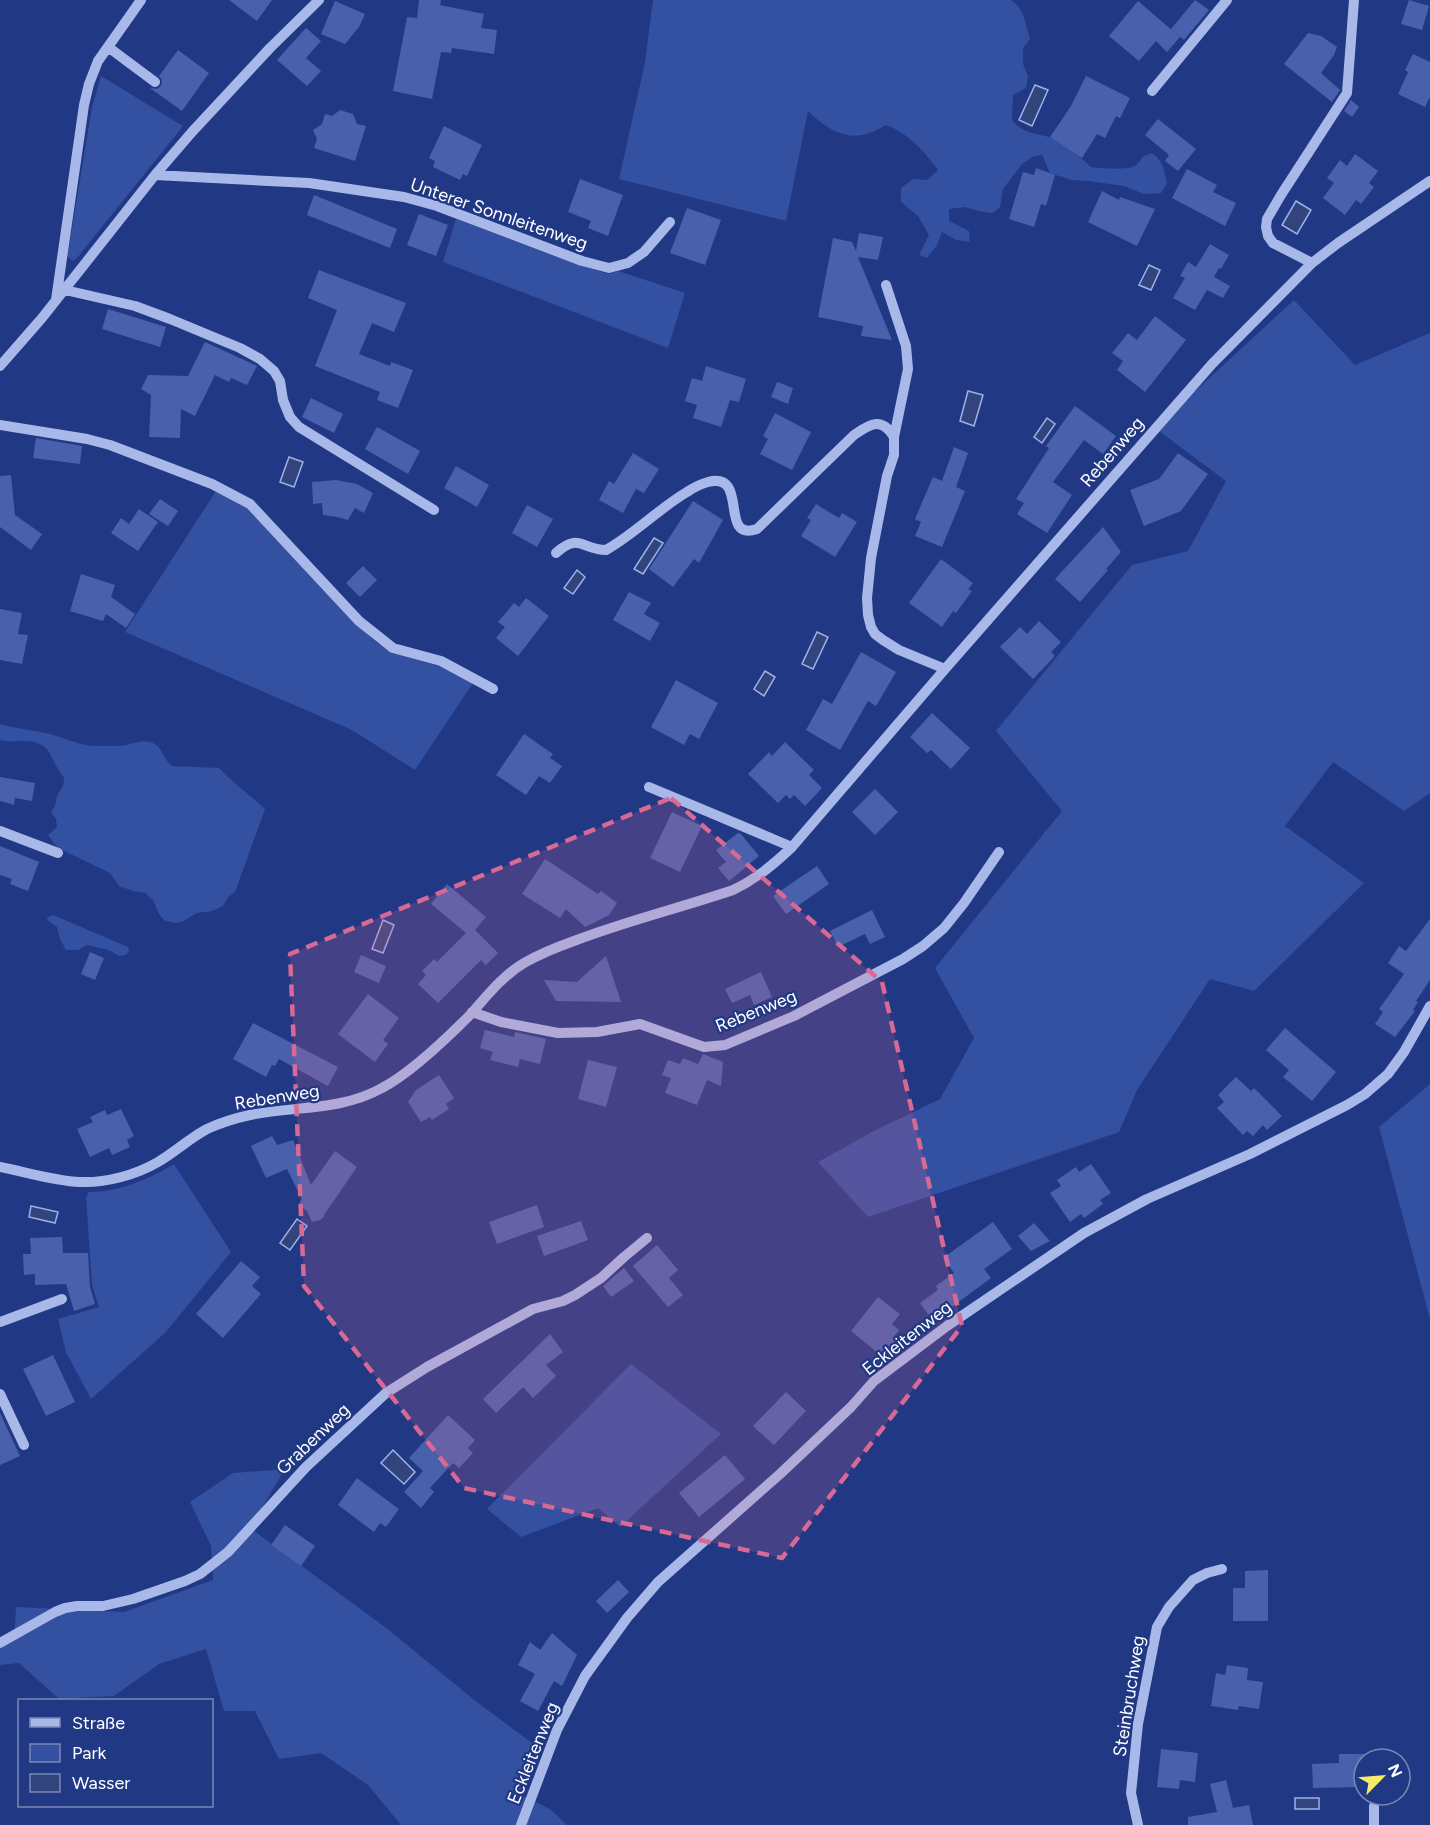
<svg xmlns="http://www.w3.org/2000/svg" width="1430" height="1825" font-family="Figtree,sans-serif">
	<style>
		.green { fill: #3450a1 }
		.water { fill: #32447c; stroke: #9cb1ea; stroke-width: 1.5 }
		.building { fill: #4961ac }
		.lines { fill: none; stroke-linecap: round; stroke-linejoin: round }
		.minor { stroke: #a8b9e9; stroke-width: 10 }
		.marked { fill: #d76994; fill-opacity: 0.2; stroke: #d76994; stroke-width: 4.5; stroke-dasharray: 12 8; stroke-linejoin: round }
		.labels { text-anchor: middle; stroke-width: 4.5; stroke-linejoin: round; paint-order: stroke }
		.street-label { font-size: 18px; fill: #fff; stroke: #213884 }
	</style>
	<rect width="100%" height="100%" fill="#213884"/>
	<path class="green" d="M653,0H1011C1024,8 1026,26 1030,39L1023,48V64L1028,76L1026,88L1013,95L1012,120C1022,133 1034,133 1049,137C1060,140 1083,159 1091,167C1101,168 1129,171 1136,165C1144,158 1138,158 1151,153C1163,159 1165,172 1167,184L1161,193L1144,194L1124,186L1089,181L1071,180L1050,173L1042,155L1032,157L1022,164L1003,189L1000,207L993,213L983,212L964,207L949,209V221L969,231L970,242L956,240L942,232L937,245L927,258L919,255L929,235L918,216L901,202V188L913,179L927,180L938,170C925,152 907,132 886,125C854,145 833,135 808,111L786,221L619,179L645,62Z
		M101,76L183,126L77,258L73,261L68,257V253L92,107Z
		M456,219L581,266L609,274L618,271L685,293L668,348L443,262Z
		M1294,300L1355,365L1430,333V793L1404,811L1333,762L1285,826L1364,883L1254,991L1210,979L1137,1090L1119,1132L868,1217L818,1162L872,1132L940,1099L974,1038L935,968L1062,811L996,731L1132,565L1188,551L1226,481L1155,428Z
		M216,491L247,508L356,624L376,642L391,652L439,666L473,683L415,770L352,730L125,632Z
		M0,724C17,729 34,730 50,734C65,738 81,746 96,746C103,746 111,746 119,746C130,746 144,737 155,744C163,749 164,760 172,766L219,768C233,783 250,795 265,809L235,892L228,897L223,906L212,911L197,913L182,922L175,923L165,921L159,914L153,900L145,893L133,891L119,886L110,873L58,848L48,835L57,827L56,819L51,812C56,806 55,804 57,797C61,787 64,789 64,777C56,769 51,753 46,748C32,736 15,744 0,740Z
		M53,915L128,947L129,951L126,955L119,956L109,950L87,945L78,950H66L60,939L57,927L47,920L48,917Z
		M1430,1084V1319L1379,1127Z
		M174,1164L231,1252L166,1332L91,1399L66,1352L58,1319L99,1307L92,1285L86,1197L89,1192C119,1192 149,1179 174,1164Z
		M631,1364L721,1434L620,1527L598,1508L521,1537L487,1509Z
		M285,1469L250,1528L385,1627L478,1703L539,1748L521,1795L550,1809L567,1825H401L368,1785L321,1753L279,1759L255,1711H224L206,1649L159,1664L114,1696L59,1699L19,1663L0,1665V1647L14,1641L16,1607L124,1612L213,1580L211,1546L190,1502L233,1473Z"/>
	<path class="water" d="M1035,85L1048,90L1032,126L1019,120Z
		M1296,201L1311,210L1297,234L1282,225Z
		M1149,265L1160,270L1151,290L1139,285Z
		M968,391L983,395L974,426L960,421Z
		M1047,418L1055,424L1042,443L1034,437Z
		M289,457L303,462L294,487L280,482Z
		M654,538L663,543L643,574L634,569Z
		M577,570L585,577L573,594L564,588Z
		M817,632L828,637L813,669L802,664Z
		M765,671L775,677L764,696L754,689Z
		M383,920L394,925L383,953L372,949Z
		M31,1206L58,1212L55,1223L29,1217Z
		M297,1219L307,1226L290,1250L280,1243Z
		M393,1450L415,1472L404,1484L381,1463Z
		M1295,1798H1319V1809H1295Z"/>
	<path class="building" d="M229,0H272L257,21Z
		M419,0H441L440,5L484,14L481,28L497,30L494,54L452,48L451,53L441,52L432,99L393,91L407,17L417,18Z
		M1195,0L1209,10L1184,40L1171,29Z
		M1409,0L1429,6L1422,30L1401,24Z
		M335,1L365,14L359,27L345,44L321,34Z
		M1138,1L1180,37L1167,52L1156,41L1139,61L1109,36Z
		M306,28L321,41L306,58L321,71L307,86L277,60Z
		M1308,33L1321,36L1337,47L1334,55L1321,73L1340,90L1332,102L1284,64Z
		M178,50L209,73L182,111L150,88L157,89L161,86L162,80L159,76Z
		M1413,54L1430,62V97L1425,107L1398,94L1408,72L1405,70Z
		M1086,76L1130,98L1120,118L1116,116L1105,138L1097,134L1082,158L1050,137L1071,106Z
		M1351,100L1359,107L1352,117L1344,111Z
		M340,110L353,114L357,124L366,126L355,161L314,148L317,139L313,130L322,124L325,114L332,116Z
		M1158,119L1196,149L1178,171L1165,161L1169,155L1145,135Z
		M444,126L482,145L467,176L463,174L460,180L433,167L435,161L429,158Z
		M1355,154L1378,171L1369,183L1374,187L1361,204L1356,200L1345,215L1323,198L1334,183L1327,178L1340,160L1347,166Z
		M1036,168L1055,175L1046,206L1041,204L1034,227L1009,219L1023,172L1034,175Z
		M1187,169L1217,185L1213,192L1236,203L1225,226L1172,198Z
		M580,179L623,195L608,236L588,228L591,221L568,212Z
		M1102,191L1119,200L1120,197L1155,209L1137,246L1088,222Z
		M314,195L397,229L390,248L307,215Z
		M687,208L721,220L705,265L670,253Z
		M419,214L448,225L436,256L407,245Z
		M859,233L883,237L878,260L858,257L892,340L861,336L863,326L818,317L833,238L852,242L856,251Z
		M1210,244L1229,255L1221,269L1219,268L1214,277L1230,286L1223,298L1207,290L1195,310L1173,298L1185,278L1180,276L1188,262L1196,267Z
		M319,270L406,303L394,332L372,323L359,354L390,366L391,362L413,370L398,408L377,400L380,392L315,366L337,310L308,298Z
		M108,309L166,327L160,347L102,329Z
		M1155,316L1186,340L1145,392L1117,370L1123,361L1112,353L1128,333L1137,340Z
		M205,342L257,366L247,385L231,378L229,382L215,375L195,416L181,409L180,438L149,437L151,395L141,389L148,375L188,376Z
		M706,366L746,379L739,402L730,400L721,427L693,418L697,405L685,401L692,378L702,381Z
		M777,382L793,388L788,404L771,397Z
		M311,398L343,414L334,433L302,417Z
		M1075,406L1116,436L1103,454L1084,440L1053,482L1072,495L1047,533L1017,514L1024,503L1016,499L1049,448L1046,446Z
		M775,413L811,432L792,470L760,454L768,439L763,436Z
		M377,427L420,451L408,474L365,449Z
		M36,438L82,446L80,464L33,458Z
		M954,447L968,453L956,487L965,491L942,547L915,536L921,522L915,519L933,477L942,481Z
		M633,453L659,469L644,493L636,489L623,513L599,500L609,481L614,484Z
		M1178,453L1208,474L1181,511L1144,526L1130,490L1159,479Z
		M456,466L489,485L477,507L444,488Z
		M11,475L15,515L42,534L31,550L0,527V476Z
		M336,480L357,484L373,493L364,513L355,508L348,520L337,517L323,515L322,503L313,504L312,482Z
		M160,499L178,511L168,526L149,514Z
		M693,501L723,520L699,563L694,559L673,587L649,569Z
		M816,504L839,518L842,513L857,522L835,557L801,536L811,520L807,518Z
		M527,505L553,519L537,547L512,533Z
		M139,509L158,522L138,551L111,533L121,518L129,524Z
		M1103,527L1121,552L1106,569L1108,570L1080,602L1055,579Z
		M941,559L973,583L968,589L972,591L956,613L953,611L942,627L909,603Z
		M363,566L377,580L360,597L346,583Z
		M81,574L115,585L111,597L135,614L126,628L106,614L103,621L70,611Z
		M629,592L651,603L644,614L660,623L650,641L613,620Z
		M526,598L549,616L518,656L496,638L505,627L498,622L514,603L519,607Z
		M0,609L22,613L18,634L28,635L22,664L0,660Z
		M1039,621L1061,642L1051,652L1055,656L1033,679L1000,647L1020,627L1027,634Z
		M861,652L896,672L876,706L868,701L840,750L806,730L823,699L832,704Z
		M676,680L718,703L699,739L690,734L684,745L651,727Z
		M932,713L970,748L951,769L931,750L927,753L910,737Z
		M524,734L553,754L550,758L562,766L550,783L539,776L526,795L496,775Z
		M785,742L814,770L809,775L822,788L805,806L794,795L790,799L786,795L778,803L748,774L769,752L772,756Z
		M0,777L35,783L32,801L15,798L14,805L0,801Z
		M875,789L898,812L875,835L852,812Z
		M672,812L702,826L680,872L650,858Z
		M738,833L741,834L759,856L729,881L718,868L726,862L716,850Z
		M0,846L39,862L28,891L10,884L12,879L0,875Z
		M545,859L598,894L601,891L617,903L609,915L585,927L566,909L560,918L522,894Z
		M817,866L829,884L786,914L773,896Z
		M447,884L486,917L475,930L498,953L486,965L481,960L438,1003L418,984L426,975L422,971L434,959L437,962L466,933L431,904Z
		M872,910L885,937L870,944L865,934L838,947L830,931Z
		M1430,919V980L1416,1001L1418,1002L1413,1010L1415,1011L1395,1037L1375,1024L1383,1012L1379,1009L1404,974L1388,963L1399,946L1406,951Z
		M90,952L104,958L95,980L81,974Z
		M361,955L386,966L379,983L354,972Z
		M606,956L621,1002L556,1001L544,980L577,982Z
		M761,972L772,997L754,1005L750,995L732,1003L725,989Z
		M368,994L399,1018L383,1040L388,1044L375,1062L338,1034Z
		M253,1023L338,1067L328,1086L279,1059L275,1066L272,1065L266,1077L233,1059Z
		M1285,1028L1336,1072L1312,1101L1283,1077L1289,1070L1266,1050Z
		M485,1030L514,1037L515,1032L546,1039L540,1064L520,1059L518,1067L490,1060L493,1052L480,1048Z
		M703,1054L723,1062L721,1086L707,1080L697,1105L665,1093L671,1078L662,1075L668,1060L680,1064L683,1058L698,1064Z
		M588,1060L617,1067L606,1107L578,1099Z
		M439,1075L454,1098L446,1104L449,1109L432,1120L430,1117L421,1122L408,1102L416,1090Z
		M1236,1077L1251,1091L1254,1088L1282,1116L1267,1130L1263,1125L1253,1136L1247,1131L1243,1135L1217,1108L1224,1102L1218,1095Z
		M121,1109L134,1136L127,1140L130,1147L112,1155L109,1148L90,1157L77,1129L93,1122L90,1117L105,1110L107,1115Z
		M272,1136L277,1145L293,1140L311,1185L335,1151L357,1167L324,1215V1217L320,1220L312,1222L307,1211L298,1205L302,1199L287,1169L266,1178L251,1146Z
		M1091,1164L1111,1193L1100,1200L1103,1204L1084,1218L1081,1214L1070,1222L1050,1193L1061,1186L1057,1180L1076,1167L1079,1172Z
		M537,1205L544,1227L497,1244L489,1222Z
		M581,1221L588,1240L544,1256L537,1236Z
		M993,1222L1012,1249L984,1269L991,1278L933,1321L920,1303L938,1290L936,1286L954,1273L943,1258Z
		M1034,1223L1050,1241L1031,1251L1018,1236Z
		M62,1237L63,1253H88L90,1287L95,1304L74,1311L66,1284L35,1285V1274L24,1275L23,1254H31L30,1238Z
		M657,1245L678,1270L669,1278L683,1295L668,1307L633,1266Z
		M241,1261L260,1277L252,1286L261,1294L223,1338L196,1314Z
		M624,1268L634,1281L611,1297L603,1286Z
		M878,1297L900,1314L892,1324L899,1330L892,1339L897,1342L884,1358L851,1331Z
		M550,1334L563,1352L546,1365L556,1376L533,1398L523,1387L496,1413L483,1399Z
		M53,1355L75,1402L46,1416L23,1369Z
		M786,1392L806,1411L774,1445L753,1426Z
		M0,1413L20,1456L0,1465Z
		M448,1415L475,1440L468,1448L473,1453L459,1468L453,1463L430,1488L434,1492L421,1508L404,1492L423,1471L409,1458Z
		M725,1455L745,1479L699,1517L679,1493Z
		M357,1478L399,1509L386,1527L380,1523L374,1532L338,1505Z
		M285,1525L315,1546L301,1566L271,1545Z
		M1268,1570V1621H1233V1588H1245V1571Z
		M618,1580L629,1592L607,1613L596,1601Z
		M552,1633L577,1655L562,1686L554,1681L538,1711L520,1701L535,1674L518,1665L530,1642L540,1650Z
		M1227,1665L1248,1668L1247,1680L1263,1682L1259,1709L1239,1706L1238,1710L1211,1706L1216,1673L1225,1675Z
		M1161,1749L1198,1753L1195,1782L1180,1780L1179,1789L1157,1787Z
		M1339,1754H1364V1787L1313,1788L1312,1764L1339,1763Z
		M1226,1780L1233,1808L1249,1805L1253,1825H1188V1817L1217,1812L1210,1784Z"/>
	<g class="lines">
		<path class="minor" d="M108,47L155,82
			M1152,91L1227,0
			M155,175L309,183L404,197L437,206L582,261L609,268L628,263L644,252L670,222
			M1312,263L1273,243L1268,236L1266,227L1267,219L1281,195L1347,93L1354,0
			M886,285L906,346L908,369L894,437V455L887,476L871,558L867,598L868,615L871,627L875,634L883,640L899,650L945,669
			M65,290L135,306L170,319L240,348L260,359L274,371L280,381L283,400L290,417L299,427L434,510
			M56,300L84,105L89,84L98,61L141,0
			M0,366L42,318L155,175L192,132L270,48L319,0
			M0,425L87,439L110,445L212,484L250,504L359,621L393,648L441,661L493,689
			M556,553C579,532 582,550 606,550C635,534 658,509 687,492C693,488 700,484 708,482C750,471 718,543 757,529L854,435C871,423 882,417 894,437
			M649,787L792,847
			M0,831L58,853
			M472,1012L501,1022L558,1033L597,1032L640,1024L704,1047L725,1045L794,1016L903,959L923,946L944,928L964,903L999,852
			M0,1167C26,1172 54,1181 80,1182C106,1183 136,1175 158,1162C175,1152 190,1138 207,1129C220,1123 236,1118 250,1115C295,1106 341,1111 382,1088C409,1074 447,1038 469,1016C486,997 502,976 524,963C540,954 557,947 574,941C626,921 680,908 733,890C756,879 773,865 792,847L945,669L1212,364L1312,263L1338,243L1430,181
			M0,1322L62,1299
			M0,1394L24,1445
			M0,1643L55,1612L65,1608L77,1606H103L133,1599L185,1581L200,1574L228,1552L306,1467L386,1393L427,1367L533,1309L563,1301L575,1295L601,1278L624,1257L647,1238
			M1374,1806V1825
			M521,1825L557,1730L585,1676L627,1618L658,1582L780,1474L851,1407L874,1381L947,1326L1084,1233L1147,1199L1250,1154L1347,1105L1365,1094L1388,1074L1404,1052L1430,1006
			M1138,1825L1131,1793L1138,1724L1157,1627L1169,1607L1193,1580L1207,1573L1222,1569"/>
	</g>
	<path class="marked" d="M671,798L882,982L962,1326L782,1558L464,1488L304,1286L290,954Z"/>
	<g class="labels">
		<g class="street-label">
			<text transform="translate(499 214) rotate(19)" y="6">Unterer Sonnleitenweg</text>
			<text transform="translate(1112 452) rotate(-49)" y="6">Rebenweg</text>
			<text transform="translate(756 1011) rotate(-22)" y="6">Rebenweg</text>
			<text transform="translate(277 1097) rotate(-9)" y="6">Rebenweg</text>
			<text transform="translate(907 1338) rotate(-38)" y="6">Eckleitenweg</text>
			<text transform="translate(313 1439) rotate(-44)" y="6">Grabenweg</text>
			<text transform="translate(1129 1696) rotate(-81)" y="6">Steinbruchweg</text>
			<text transform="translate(533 1753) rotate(-68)" y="6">Eckleitenweg</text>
		</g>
	</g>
	<rect x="18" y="1699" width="195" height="108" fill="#213884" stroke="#7a88b5" stroke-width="1.5"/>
	<rect x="30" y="1718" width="30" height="9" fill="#a8b9e9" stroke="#7a88b5" stroke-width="1.5"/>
	<text x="72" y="1729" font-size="18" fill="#ffffff">Straße</text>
	<rect x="30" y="1744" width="30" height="18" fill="#3450a1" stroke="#7a88b5" stroke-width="1.5"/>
	<text x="72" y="1759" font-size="18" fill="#ffffff">Park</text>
	<rect x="30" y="1774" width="30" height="18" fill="#32447c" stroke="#7a88b5" stroke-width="1.5"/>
	<text x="72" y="1789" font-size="18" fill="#ffffff">Wasser</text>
	<g transform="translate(1382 1777) rotate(65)"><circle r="28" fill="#213884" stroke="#7a88b5" stroke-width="1.5"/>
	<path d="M0-4.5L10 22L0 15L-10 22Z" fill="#f6ea69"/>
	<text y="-9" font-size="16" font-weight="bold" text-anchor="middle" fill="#ffffff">N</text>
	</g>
</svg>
